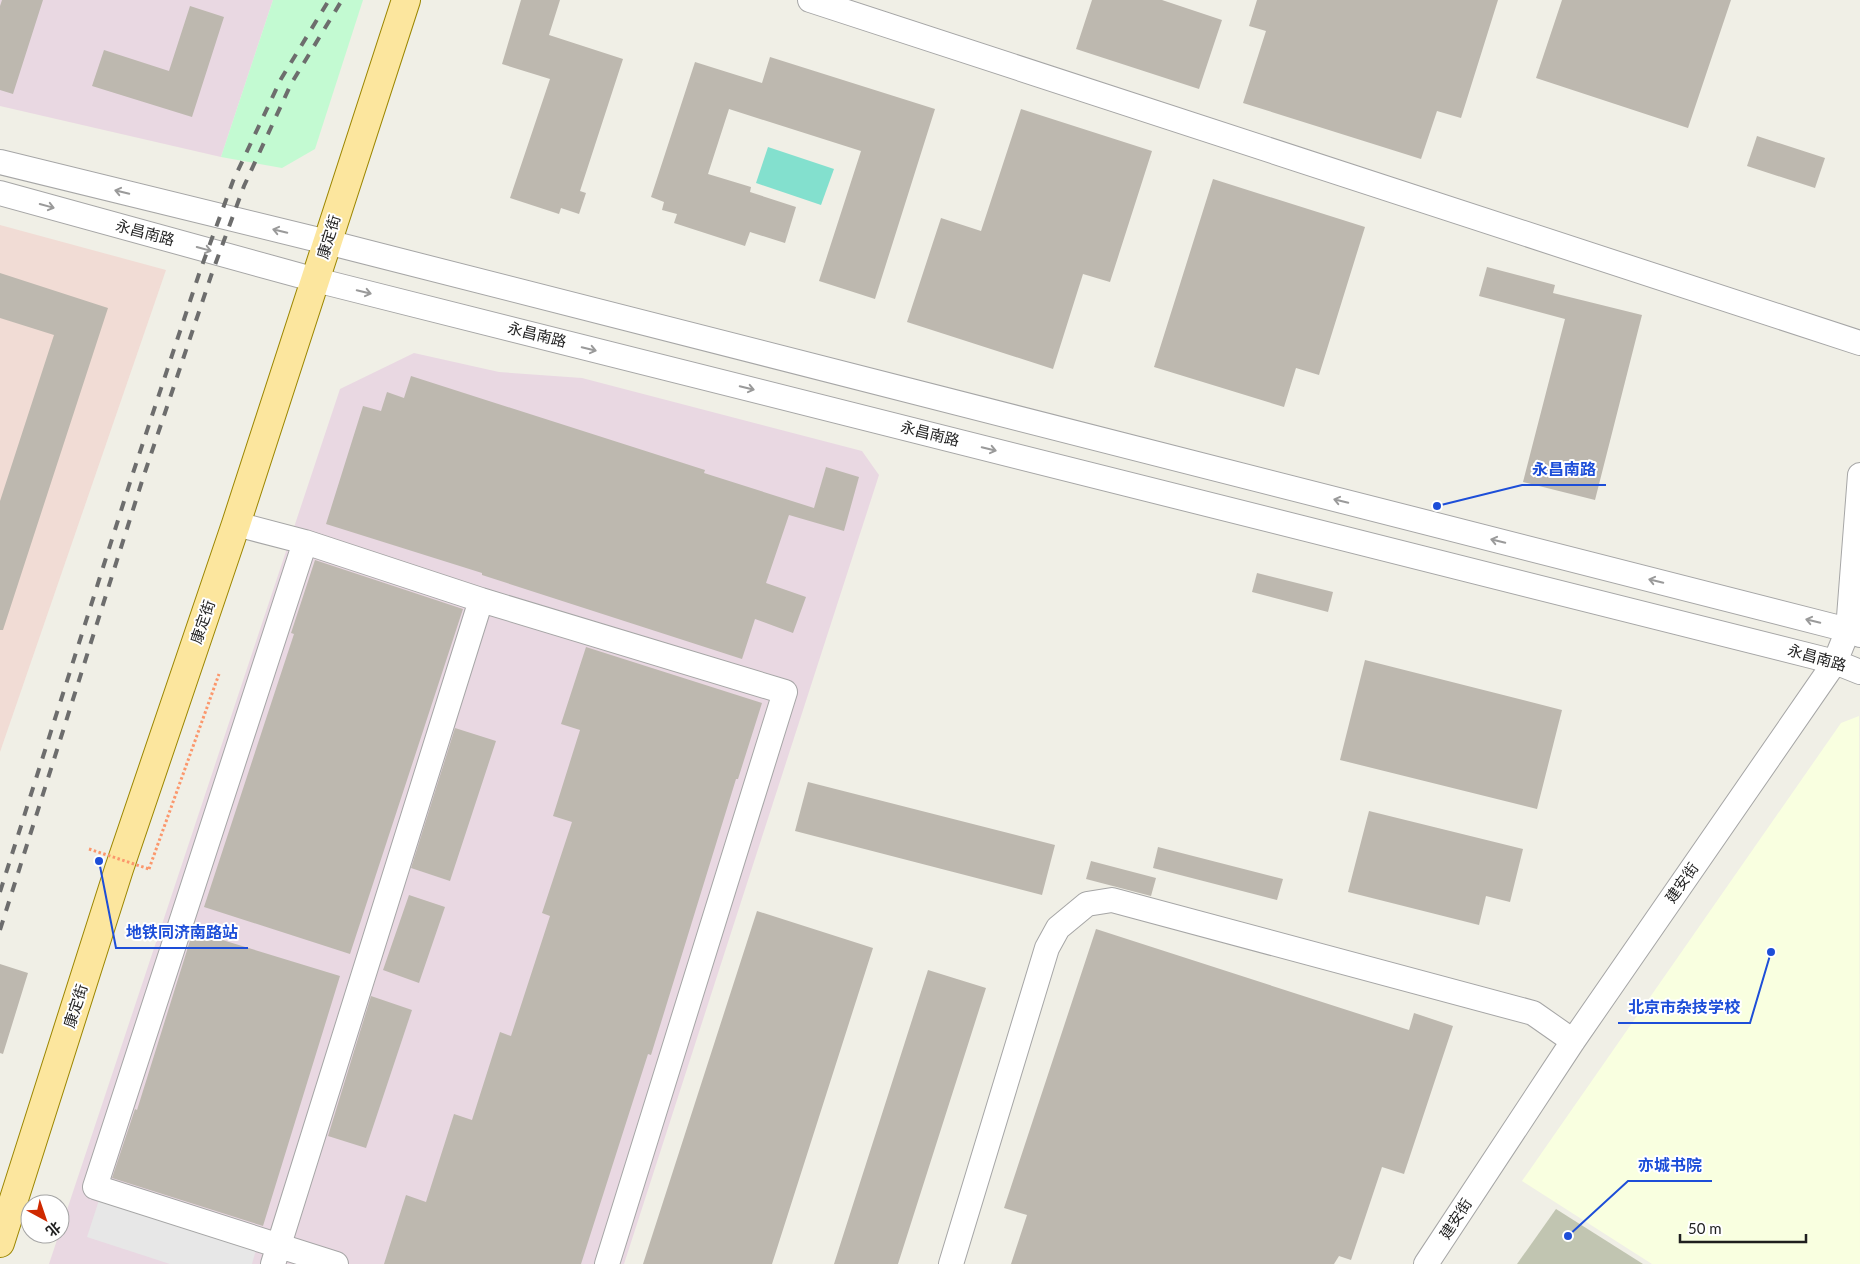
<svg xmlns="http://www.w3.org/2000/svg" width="1860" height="1264" font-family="Lato,'Noto Sans SC',sans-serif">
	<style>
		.commercial { fill: #f1dcd5 }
		.industrial { fill: #e9d8e2 }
		.education { fill: #f9ffe0 }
		.construction { fill: #c1c5b1 }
		.park { fill: #c3fad2 }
		.pitch { fill: #83e0ce }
		.parking { fill: #e7e7e7 }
		.building { fill: #bdb8af }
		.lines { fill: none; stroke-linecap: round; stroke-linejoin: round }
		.minor-casing { stroke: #a6a6a6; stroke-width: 26 }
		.major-casing { stroke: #9b8600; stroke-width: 30 }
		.path { stroke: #fb976c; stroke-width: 3; stroke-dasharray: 2.5 2.5; stroke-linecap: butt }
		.minor { stroke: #fff; stroke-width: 24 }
		.major { stroke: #fce69e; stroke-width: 28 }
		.rail { stroke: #6d6d6d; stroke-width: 4; stroke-dasharray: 10 10; stroke-linecap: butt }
		.path-bridge { stroke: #fb976c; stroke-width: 3; stroke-dasharray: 2.5 2.5; stroke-linecap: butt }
		.oneway { stroke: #9a9a9a }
		.labels { text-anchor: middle; stroke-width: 4; stroke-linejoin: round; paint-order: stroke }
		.street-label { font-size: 15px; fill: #1f1f1f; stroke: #fff }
		.leader { fill: none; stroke: #1d4ed8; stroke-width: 2 }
		.callout-dot { fill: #1d4ed8; stroke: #fff; stroke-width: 2 }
		.callout-label { font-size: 16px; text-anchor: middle; font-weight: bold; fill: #1d4ed8; stroke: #fff; stroke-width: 4; stroke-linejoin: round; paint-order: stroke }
	</style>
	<rect width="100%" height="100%" fill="#f0efe6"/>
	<path class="commercial" d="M0,225L166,270L0,752Z"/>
	<path class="industrial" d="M0,0H273L221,157L0,106Z
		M414,353L499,372L582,378L862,451L879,475L624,1264H49L340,389Z"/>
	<path class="education" d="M1859,716L1860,1264H1652L1522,1181L1841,723Z"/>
	<path class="construction" d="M1556,1209L1643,1264H1517Z"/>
	<path class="park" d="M273,0H363L315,149L282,168L221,157Z"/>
	<path class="pitch" d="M768,147L834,169L821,205L756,183Z"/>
	<path class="parking" d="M99,1200L256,1250L252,1264H170L87,1237Z"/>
	<path class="building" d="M2,0H43L13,94L0,90V6Z
		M521,0H560L549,35L623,59L580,191L586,193L579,214L561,208L559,214L510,198L550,79L502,64Z
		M1092,0H1162L1222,20L1199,89L1076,49Z
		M1257,0H1498L1461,118L1437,111L1421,159L1243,103L1266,31L1249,26Z
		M1562,0H1731L1688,128L1536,78Z
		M190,6L224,17L192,117L92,86L104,50L169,71Z
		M770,57L935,109L875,299L819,281L861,151L729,109L708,174L751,187L750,192L796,207L785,243L750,232L745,246L674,223L677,214L662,210L664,202L651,197L695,62L762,83Z
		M1021,109L1152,151L1110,282L1083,274L1053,369L907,322L941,218L981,231Z
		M1757,136L1825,158L1815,188L1747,166Z
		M1213,179L1365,227L1319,375L1296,368L1284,407L1154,367Z
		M1487,267L1555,285L1553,293L1642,315L1595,500L1523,482L1565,319L1479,296Z
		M0,273L108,308L3,630H0V501L54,335L0,318Z
		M411,376L705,470L704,473L814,508L826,467L859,477L844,531L789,515L766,583L806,597L793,633L755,619L742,659L482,575V573L326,524L363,406L381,411L387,392L404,398Z
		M315,560L463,609L350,954L204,907L294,634L291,633Z
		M1257,573L1333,592L1328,612L1252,592Z
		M586,647L762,703L738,779H736L651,1055L648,1054L581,1264H384L406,1195L426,1202L454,1114L472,1120L500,1032L511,1036L550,916L542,913L572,822L553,816L580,730L561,724Z
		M1365,660L1562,710L1537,809L1340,760Z
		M455,728L496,741L450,881L411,868Z
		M808,782L1055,845L1042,895L795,831Z
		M1369,811L1523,849L1510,902L1486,896L1479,925L1348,892Z
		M1158,847L1283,879L1277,900L1153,868Z
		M1091,861L1156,878L1151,896L1086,879Z
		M409,895L445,907L419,983L383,970Z
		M757,911L873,948L772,1264H643Z
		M1096,929L1409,1030L1414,1013L1453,1026L1404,1174L1382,1167L1351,1260L1339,1256L1334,1264H1011L1027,1215L1004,1208Z
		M193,931L340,976L263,1226L112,1178L135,1109L137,1110Z
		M0,964L28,973L3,1054L0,1053Z
		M928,970L986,988L898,1264H834Z
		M371,996L412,1010L366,1148L328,1136Z"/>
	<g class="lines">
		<g class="minor-casing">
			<path id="minor" d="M810,0L1860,343
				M0,162L327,242L1848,630L1860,635
				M0,193L316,280L1835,662L1860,672
				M236,524L305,542L481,600L273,1264
				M305,542L95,1187L336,1264
				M481,600L785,692L607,1264
				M951,1264L1047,948L1058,928L1087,904L1112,900L1533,1013L1573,1041
				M1426,1264L1573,1041L1835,662L1848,630L1860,475"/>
		</g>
		<g class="major-casing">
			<path id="major" d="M0,1243L119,869L236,524L406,0"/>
		</g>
		<path class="path" d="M149,869L219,674"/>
		<use href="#minor" class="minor"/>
		<use href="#major" class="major"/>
		<path class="rail" d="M0,892L133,473L200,271L233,181L281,79L329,0
			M0,930L143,478L212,273L244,186L291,84L342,0"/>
		<path class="path-bridge" d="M89,849L149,869"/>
	</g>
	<defs><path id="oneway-shaft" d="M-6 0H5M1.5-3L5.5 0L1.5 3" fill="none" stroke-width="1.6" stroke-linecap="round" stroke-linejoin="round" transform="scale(1.25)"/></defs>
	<g class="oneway">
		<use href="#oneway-shaft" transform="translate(122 192) rotate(-166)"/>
		<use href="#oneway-shaft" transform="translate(47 206) rotate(15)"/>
		<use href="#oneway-shaft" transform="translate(280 231) rotate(-166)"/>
		<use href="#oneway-shaft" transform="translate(204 249) rotate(15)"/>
		<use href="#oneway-shaft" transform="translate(364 292) rotate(14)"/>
		<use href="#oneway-shaft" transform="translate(589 349) rotate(14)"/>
		<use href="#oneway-shaft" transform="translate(747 388) rotate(14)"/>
		<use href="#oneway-shaft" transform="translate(989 449) rotate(14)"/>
		<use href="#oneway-shaft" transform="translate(1341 501) rotate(-166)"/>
		<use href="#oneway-shaft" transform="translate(1498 541) rotate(-166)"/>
		<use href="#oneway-shaft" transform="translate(1656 581) rotate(-166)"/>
		<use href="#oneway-shaft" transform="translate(1813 621) rotate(-166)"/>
	</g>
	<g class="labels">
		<g class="street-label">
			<text transform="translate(145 233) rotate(15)" y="5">永昌南路</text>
			<text transform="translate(329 237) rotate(-73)" y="5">康定街</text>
			<text transform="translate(537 335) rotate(14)" y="5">永昌南路</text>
			<text transform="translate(930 434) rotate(14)" y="5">永昌南路</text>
			<text transform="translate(203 622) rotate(-71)" y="5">康定街</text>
			<text transform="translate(1817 658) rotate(16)" y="5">永昌南路</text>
			<text transform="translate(1682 883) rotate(-55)" y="5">建安街</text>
			<text transform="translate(76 1006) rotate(-72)" y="5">康定街</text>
			<text transform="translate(1456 1219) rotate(-57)" y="5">建安街</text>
		</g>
	</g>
	<path class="leader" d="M1437 506L1522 485H1606M99 861L116 948H248M1771 952L1750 1023H1618M1568 1236L1628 1181H1712"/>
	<g class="callout-dot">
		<circle cx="1437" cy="506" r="5"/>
		<circle cx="99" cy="861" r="5"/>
		<circle cx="1771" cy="952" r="5"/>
		<circle cx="1568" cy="1236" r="5"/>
	</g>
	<g class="callout-label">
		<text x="1564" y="475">永昌南路</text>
		<text x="182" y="938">地铁同济南路站</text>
		<text x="1684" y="1013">北京市杂技学校</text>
		<text x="1670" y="1171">亦城书院</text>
	</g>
	<g transform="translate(45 1219) rotate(140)"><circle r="24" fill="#ffffff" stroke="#a5a5a5"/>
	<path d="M0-4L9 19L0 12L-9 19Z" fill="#cf2900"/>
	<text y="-8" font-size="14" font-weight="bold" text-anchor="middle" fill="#1f1f1f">北</text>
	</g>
	<path d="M1680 1234v8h126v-8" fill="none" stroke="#1f1f1f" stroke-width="2.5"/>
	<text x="1688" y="1234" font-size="15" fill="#1f1f1f" stroke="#ffffff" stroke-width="4" paint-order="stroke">50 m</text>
</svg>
